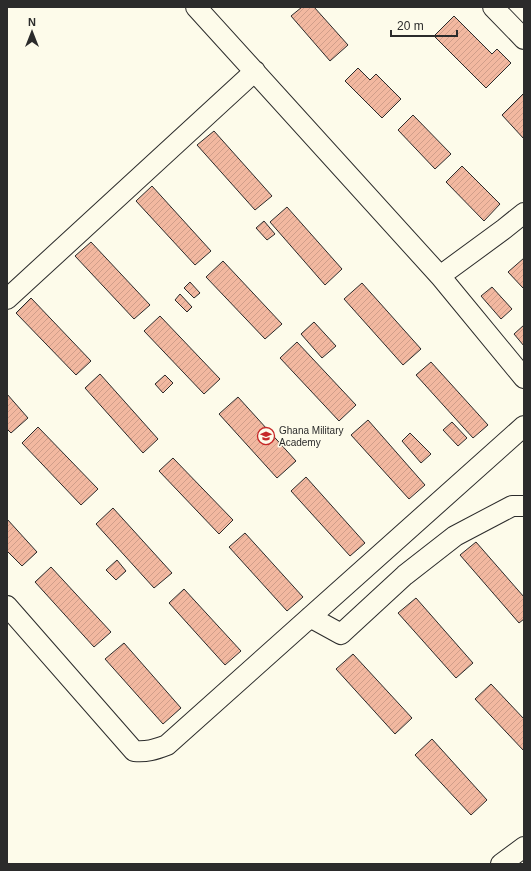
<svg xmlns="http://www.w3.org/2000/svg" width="531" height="871" font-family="Helvetica,sans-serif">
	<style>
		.building { fill: url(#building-hatch); stroke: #2b2b2b }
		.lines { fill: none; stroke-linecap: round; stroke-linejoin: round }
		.minor-casing { stroke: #2b2b2b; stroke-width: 22 }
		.minor { stroke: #fdfbea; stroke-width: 20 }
		.labels { text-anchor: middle; stroke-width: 3; stroke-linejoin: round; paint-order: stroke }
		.poi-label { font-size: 10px; fill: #2b2b2b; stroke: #fdfbea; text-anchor: start }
	</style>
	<defs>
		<pattern id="building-hatch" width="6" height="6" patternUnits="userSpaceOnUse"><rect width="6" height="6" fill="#f2b8a0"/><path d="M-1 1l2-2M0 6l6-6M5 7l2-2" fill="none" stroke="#d09e8a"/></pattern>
	</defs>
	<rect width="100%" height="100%" fill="#fdfbea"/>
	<path class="building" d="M302,7H314L348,45L330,61L291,16Z
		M454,16L492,54L497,49L511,63L486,88L434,36Z
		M358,68L370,80L376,74L401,99L382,118L345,81Z
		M524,93V139L502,115Z
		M413,115L451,154L435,169L398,130Z
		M214,131L272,196L255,210L197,145Z
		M462,166L500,204L484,221L446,182Z
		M152,186L211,251L195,265L136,201Z
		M287,207L342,269L325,285L270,222Z
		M264,221L275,234L267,240L256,228Z
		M91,242L150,305L134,319L75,256Z
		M524,258V288H523L508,272Z
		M223,261L282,324L265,339L206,277Z
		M190,282L200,293L194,298L184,288Z
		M362,283L421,349L403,365L344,299Z
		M492,287L512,309L501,319L481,296Z
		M180,294L192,307L187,312L175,300Z
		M31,298L91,361L76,375L16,313Z
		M160,316L220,379L204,394L144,331Z
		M314,322L336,346L322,358L301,334Z
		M524,325V346L514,334Z
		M297,342L356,405L339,421L280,358Z
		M431,362L488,425L473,438L416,375Z
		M100,374L158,439L143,453L85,388Z
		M165,375L173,383L163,393L155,384Z
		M7,394L28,418L11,433L7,429Z
		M238,397L296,461L277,478L219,414Z
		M368,420L425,485L409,499L351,435Z
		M452,422L467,438L458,446L443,430Z
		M38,427L98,489L81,505L22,443Z
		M410,433L431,454L421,463L402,441Z
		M173,458L233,520L219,534L159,471Z
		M306,477L365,543L350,556L291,491Z
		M113,508L172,573L154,588L96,524Z
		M7,519L37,552L22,566L7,551Z
		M245,533L303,597L287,611L229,547Z
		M476,542L524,597V619L519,623L460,555Z
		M117,560L126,571L116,580L106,570Z
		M51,567L111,632L94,647L35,582Z
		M184,589L241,651L225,665L169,603Z
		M416,598L473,663L456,678L398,613Z
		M124,643L181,708L163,724L105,659Z
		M353,654L412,718L395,734L336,669Z
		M491,684L524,719V751L475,699Z
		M432,739L487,800L471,815L415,755Z"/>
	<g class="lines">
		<g class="minor-casing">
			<path id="minor" d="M196,7L440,276L524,378
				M493,7L524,39
				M440,276L504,229L524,213
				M7,299L255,71
				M7,606L134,751C147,752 154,750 167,745L524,426
				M310,617L341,634L405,575L455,536L512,506H524
				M501,864L524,847"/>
		</g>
		<use href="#minor" class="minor"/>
	</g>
	<defs>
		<g id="school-ring" transform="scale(0.9)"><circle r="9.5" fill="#fdfbea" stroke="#c62828" stroke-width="1.5"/><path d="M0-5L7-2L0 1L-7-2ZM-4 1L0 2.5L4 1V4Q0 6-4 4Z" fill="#c62828"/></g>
	</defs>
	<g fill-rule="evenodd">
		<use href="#school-ring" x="266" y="436"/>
	</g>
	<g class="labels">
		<g class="poi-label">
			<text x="279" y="434">Ghana Military<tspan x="279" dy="12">Academy</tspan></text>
		</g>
	</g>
	<rect width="531" height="871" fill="none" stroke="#2b2b2b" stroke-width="16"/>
	<g transform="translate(32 32)" stroke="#fdfbea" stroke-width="3" paint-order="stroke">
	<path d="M0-3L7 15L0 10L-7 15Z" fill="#2b2b2b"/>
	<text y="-6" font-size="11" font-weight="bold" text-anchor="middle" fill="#2b2b2b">N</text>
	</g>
	<path d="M391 30v6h66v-6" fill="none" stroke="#2b2b2b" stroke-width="2"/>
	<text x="397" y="30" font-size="12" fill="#2b2b2b" stroke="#fdfbea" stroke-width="3" paint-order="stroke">20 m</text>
</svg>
